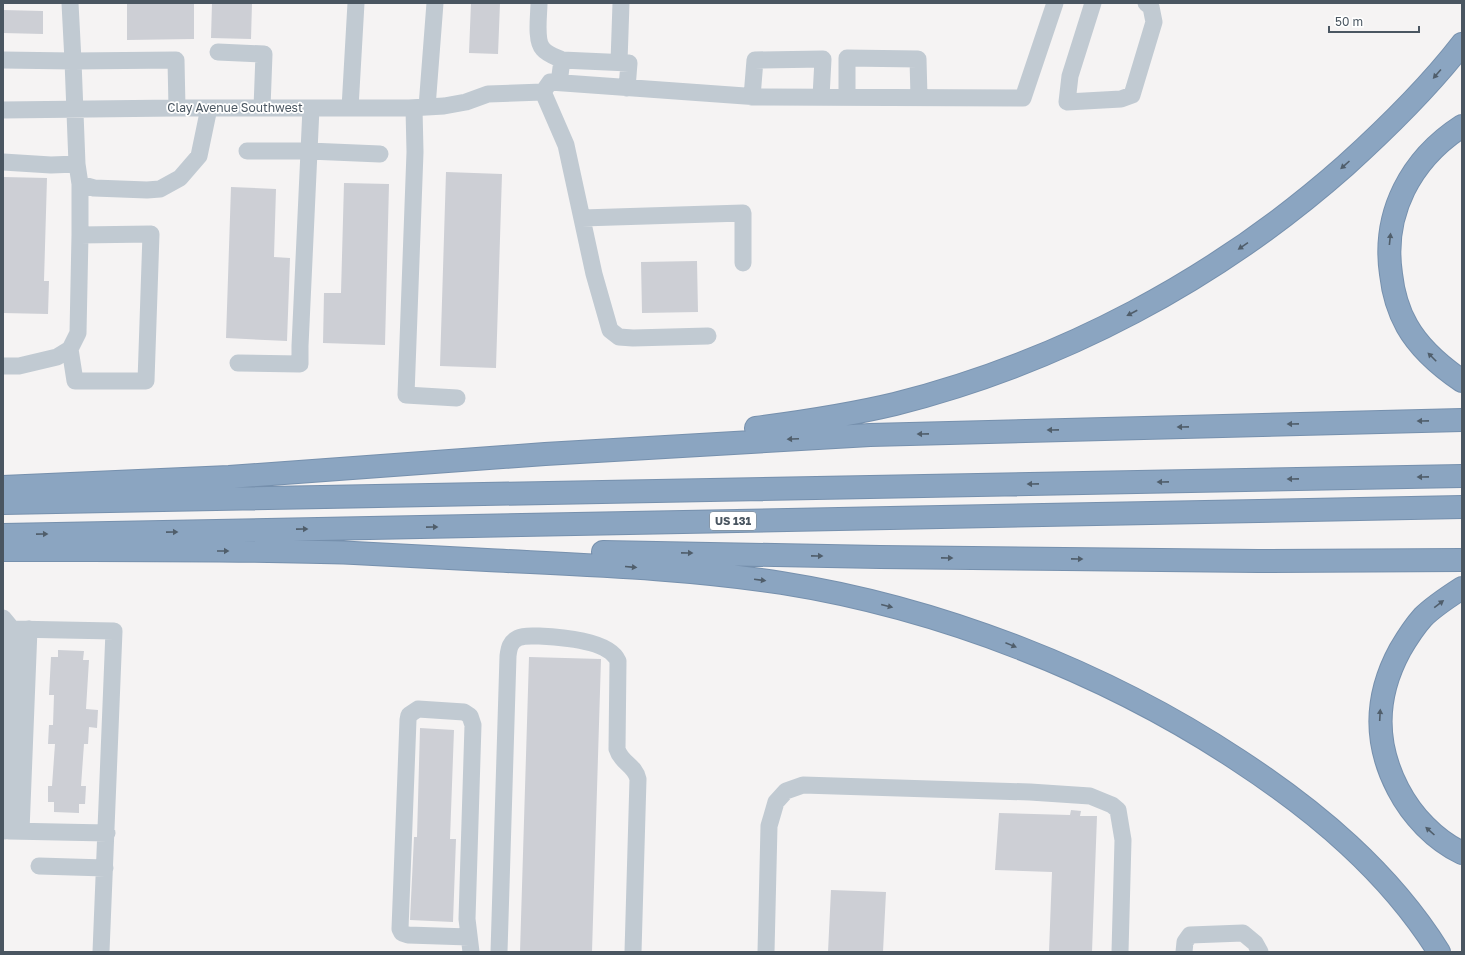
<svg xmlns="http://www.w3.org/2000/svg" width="1465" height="955" font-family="'Golos Text',sans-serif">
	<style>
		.building { fill: #cdcfd5 }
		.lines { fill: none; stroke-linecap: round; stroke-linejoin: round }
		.highway-casing { stroke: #7690ad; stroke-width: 24 }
		.minor { stroke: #c1cad2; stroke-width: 17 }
		.highway { stroke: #8ba5c1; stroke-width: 22 }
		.oneway { fill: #505e6b }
		.labels { text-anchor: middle; stroke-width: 3.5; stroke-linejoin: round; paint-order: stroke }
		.shield { fill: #fff; stroke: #808990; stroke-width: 1 }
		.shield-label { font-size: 11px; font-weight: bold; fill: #4a5661 }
		.street-label { font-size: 12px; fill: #4a5661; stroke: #fff }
	</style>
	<rect width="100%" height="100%" fill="#f5f3f3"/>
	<path class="building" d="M127,3H194V39L127,40Z
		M212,3H252L251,39L211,38Z
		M471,3H500L498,54L469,53Z
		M3,10L43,11V34L3,33Z
		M446,172L502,174L496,368L440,366Z
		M3,177L47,178L44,281H49L48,314L3,313Z
		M344,183L389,184L385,345L323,343L324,293H341Z
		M231,187L276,189L274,257L290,258L287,341L226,338Z
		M697,261L698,312L642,313L641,262Z
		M58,650L84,651L83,660H89L86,709L98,710L97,728L89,727L88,744H84L81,786H86L85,804H79V813L54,812V802H48V786H52L55,744H48L49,725H53L54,695H49L51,657H58Z
		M529,657L601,659L592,952H520Z
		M420,728L454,730L450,839H456L453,922L410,920L414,837H417Z
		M1071,810L1081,811L1080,816H1097L1092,952H1049L1052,872L995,870L999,813L1070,815Z
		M831,890L886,892L883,952H828Z"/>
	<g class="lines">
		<g class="highway-casing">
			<path id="highway" d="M1462,126C1411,159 1382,213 1391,274C1393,292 1398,310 1407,326C1420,349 1440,366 1462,381
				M756,428C802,422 849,415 895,404C1061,362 1216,280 1345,166C1387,128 1428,88 1462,44
				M3,487L229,477L545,454L870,435L1462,420
				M3,503L1462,476
				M3,535L1462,507
				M3,550C120,550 237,549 354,553C398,555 443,558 487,560C585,565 685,568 782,583C940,608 1105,672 1238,760C1316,811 1389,872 1439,952
				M603,552L880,557L1258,561L1462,560
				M1462,588C1448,597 1434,606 1423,617C1414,627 1407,638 1400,650C1375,696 1374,743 1398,789C1412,816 1435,840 1462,853"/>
		</g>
		<path class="minor" d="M539,3C539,14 535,41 543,49C547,54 556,57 562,60
			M1093,3L1070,76L1067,102L1121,99L1132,95L1154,22L1151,7L1146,3
			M218,52L264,54L262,108
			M3,60L73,61L70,3
			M619,62L621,3
			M559,83L562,60L629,63L627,88
			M543,92L550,82L759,97L1023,98L1055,3
			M752,97L755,60L823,59L821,97
			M847,97V58L918,59L919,97
			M427,107L435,3
			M177,108L176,60L73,61L77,164L80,184L94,188L147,190L160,189L180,178L199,156L209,108
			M350,108L356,3
			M414,108L415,152L406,395L457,398
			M3,110L177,108H409L444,106L466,102L488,94L543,92L566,145L594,274L610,330L619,337L633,338L708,336
			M247,151H309L380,154
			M3,162L51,165L77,164
			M582,218L743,213V263
			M70,349L75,381H146L151,234L80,235
			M238,363L300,364V346L311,108
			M3,366H19L57,357L70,349L78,333L80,235V184
			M3,618L12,629L114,631L101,952
			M5,831L12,629
			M9,831L107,833
			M21,831L29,629
			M39,866L105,868
			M469,937L408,935L402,933L400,929L408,720L409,715L418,709L464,712L470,716L473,725L467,919L471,952
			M499,952L508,656C509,648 510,642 518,638C524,635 532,636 539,636C559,637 609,640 618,661L617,749C621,763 635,765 638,779L633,952
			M766,952L769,826L776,802L786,791L803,785L1030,792L1090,796L1112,805L1118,810L1123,840L1120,952
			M1184,952L1185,942L1190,935L1243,933L1255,943L1260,952"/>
		<use href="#highway" class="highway"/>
	</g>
	<defs><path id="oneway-solid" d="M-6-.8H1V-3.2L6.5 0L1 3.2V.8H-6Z"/></defs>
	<g class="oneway">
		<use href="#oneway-solid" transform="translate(1437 74) rotate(131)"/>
		<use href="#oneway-solid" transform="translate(1345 165) rotate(138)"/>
		<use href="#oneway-solid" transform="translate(1390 239) rotate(-84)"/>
		<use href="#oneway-solid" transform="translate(1243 246) rotate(146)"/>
		<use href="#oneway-solid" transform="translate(1132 313) rotate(152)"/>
		<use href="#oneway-solid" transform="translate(1432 357) rotate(-135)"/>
		<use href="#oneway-solid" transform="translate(1423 421) rotate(179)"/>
		<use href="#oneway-solid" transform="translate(1293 424) rotate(179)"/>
		<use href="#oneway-solid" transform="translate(1183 427) rotate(179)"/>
		<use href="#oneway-solid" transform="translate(1053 430) rotate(179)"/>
		<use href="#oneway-solid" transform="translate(923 434) rotate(179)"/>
		<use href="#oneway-solid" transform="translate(793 439) rotate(177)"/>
		<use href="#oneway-solid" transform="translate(1423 477) rotate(179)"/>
		<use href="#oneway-solid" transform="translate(1293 479) rotate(179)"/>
		<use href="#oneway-solid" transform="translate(1163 482) rotate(179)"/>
		<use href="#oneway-solid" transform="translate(1033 484) rotate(179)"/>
		<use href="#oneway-solid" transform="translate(432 527) rotate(-1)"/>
		<use href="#oneway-solid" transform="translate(302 529) rotate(-1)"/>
		<use href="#oneway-solid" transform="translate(172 532) rotate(-1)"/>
		<use href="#oneway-solid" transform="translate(42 534) rotate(-1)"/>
		<use href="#oneway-solid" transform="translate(223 551)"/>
		<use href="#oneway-solid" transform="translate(687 553) rotate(1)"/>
		<use href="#oneway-solid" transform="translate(817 556) rotate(1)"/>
		<use href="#oneway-solid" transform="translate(947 558) rotate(1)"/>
		<use href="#oneway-solid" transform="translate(1077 559) rotate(1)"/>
		<use href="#oneway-solid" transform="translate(631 567) rotate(5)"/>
		<use href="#oneway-solid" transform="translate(760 580) rotate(7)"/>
		<use href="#oneway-solid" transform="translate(1439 604) rotate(-37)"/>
		<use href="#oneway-solid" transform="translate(887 606) rotate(14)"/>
		<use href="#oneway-solid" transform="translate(1011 645) rotate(22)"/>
		<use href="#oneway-solid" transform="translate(1380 715) rotate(-87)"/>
		<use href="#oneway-solid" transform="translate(1430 831) rotate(-138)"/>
	</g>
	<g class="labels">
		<rect class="shield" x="710" y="512" width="46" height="18" rx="3"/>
		<g class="shield-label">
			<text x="733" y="525">US 131</text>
		</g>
		<g class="street-label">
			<text x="235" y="112">Clay Avenue Southwest</text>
		</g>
	</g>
	<rect width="1465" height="955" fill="none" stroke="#4a5661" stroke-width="8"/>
	<path d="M1329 26v6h90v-6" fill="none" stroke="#4a5661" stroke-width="2"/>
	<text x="1335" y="26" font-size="12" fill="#4a5661" stroke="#ffffff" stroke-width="3" paint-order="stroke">50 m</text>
</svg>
